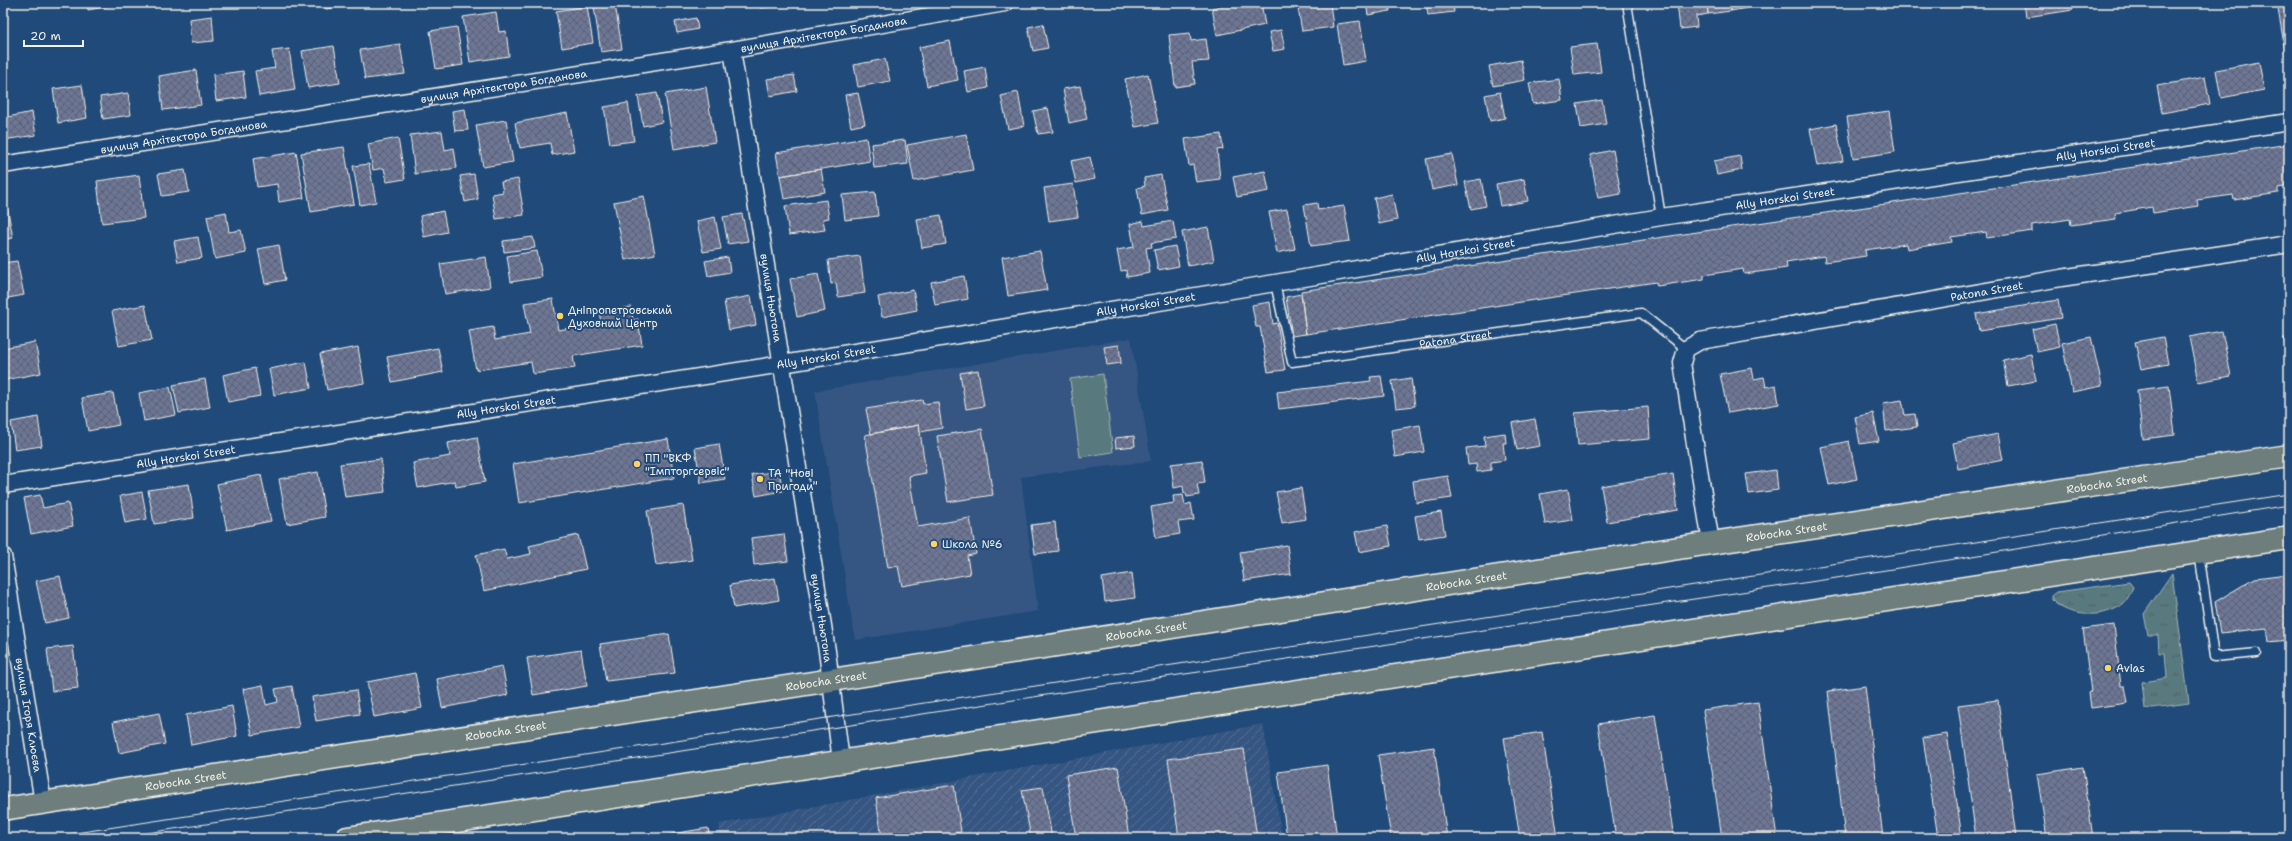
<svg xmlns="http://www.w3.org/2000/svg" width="2292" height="841" font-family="'Shantell Sans',sans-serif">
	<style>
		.built { fill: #365782 }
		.industrial { fill: url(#industrial-furrows) }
		.grass { fill: url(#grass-tufts); stroke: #a6b6b4 }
		.pitch { fill: #587a7f; stroke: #a6b6b4 }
		.building { fill: url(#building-cross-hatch); stroke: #f4f1e8 }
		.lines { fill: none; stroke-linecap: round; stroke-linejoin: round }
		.service-casing { stroke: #f4f1e8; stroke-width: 11 }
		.minor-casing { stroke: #f4f1e8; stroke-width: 19 }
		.primary-casing { stroke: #f4f1e8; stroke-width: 25 }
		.service { stroke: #1f4a7a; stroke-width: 8 }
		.minor { stroke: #1f4a7a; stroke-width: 16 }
		.primary { stroke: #6d7e7c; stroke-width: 22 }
		.tram { stroke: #f4f1e8; stroke-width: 1 }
		.poi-dot { fill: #ffd166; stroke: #1f4a7a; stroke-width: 1.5 }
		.labels { text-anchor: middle; stroke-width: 4; stroke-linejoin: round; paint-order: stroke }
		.street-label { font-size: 11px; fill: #f4f1e8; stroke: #1f4a7a }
		.poi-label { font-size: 11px; fill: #f4f1e8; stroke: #1f4a7a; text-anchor: start }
	</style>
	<defs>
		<pattern id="industrial-furrows" width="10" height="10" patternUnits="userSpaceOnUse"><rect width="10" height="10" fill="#365782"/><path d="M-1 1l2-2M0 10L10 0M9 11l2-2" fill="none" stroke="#547094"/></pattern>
		<pattern id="grass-tufts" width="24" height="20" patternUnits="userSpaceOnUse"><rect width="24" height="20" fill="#587a7f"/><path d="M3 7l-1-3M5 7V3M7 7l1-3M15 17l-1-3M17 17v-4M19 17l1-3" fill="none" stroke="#506162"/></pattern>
		<pattern id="building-cross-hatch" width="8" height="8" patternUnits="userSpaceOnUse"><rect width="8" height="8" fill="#6c7695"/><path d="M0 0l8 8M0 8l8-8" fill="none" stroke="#5c6171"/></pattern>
	</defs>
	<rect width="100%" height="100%" fill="#1f4a7a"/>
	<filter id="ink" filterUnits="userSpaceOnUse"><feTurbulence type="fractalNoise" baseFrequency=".025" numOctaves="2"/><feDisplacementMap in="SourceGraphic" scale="8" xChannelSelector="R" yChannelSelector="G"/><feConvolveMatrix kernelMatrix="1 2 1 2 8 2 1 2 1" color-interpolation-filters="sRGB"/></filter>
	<g filter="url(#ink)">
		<path class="built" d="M1131,338L1151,461L1021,477L1038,611L855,640L815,391Z"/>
		<path class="industrial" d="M1263,724L1282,838H721L719,824Z"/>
		<path class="grass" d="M2172,573L2189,703L2145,709L2142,682L2167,678L2165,653H2159L2158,635H2148L2144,614Z
			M2129,582L2133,587C2131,592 2128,599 2124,603C2106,619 2068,618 2052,600V596L2057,592Z"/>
		<path class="pitch" d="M1103,374L1113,452L1080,457L1070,379Z"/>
		<path class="building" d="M87,3H109V6L88,10Z
			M326,3H345L346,6L326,9Z
			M759,3H789L790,4L760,8Z
			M1236,3H1261L1265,25L1217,35L1212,8Z
			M1297,3H1330L1333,27L1302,31Z
			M1366,3H1389L1390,11L1368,15Z
			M1426,3H1453L1454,12L1428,15Z
			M1677,3H1707L1708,14L1696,16L1697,27L1680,29Z
			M1707,3H1730L1731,11L1708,14Z
			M1730,3H1747V8L1731,11Z
			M2024,3H2072L2073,10L2026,17Z
			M2277,3H2289V74Z
			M615,4L622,49L601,52L594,7Z
			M587,6L593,43L562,48L556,11Z
			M496,12L499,32L506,31L509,56L470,62L463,17Z
			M212,16L214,41L191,43L189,19Z
			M696,18L698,29L677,33L675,22Z
			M1360,21L1366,61L1343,65L1337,24Z
			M1043,24L1048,48L1033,51L1028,27Z
			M457,27L463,65L436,69L430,31Z
			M1281,30L1285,49L1273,51L1269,32Z
			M1190,33L1191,41L1206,39L1209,61L1192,62L1195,84L1175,87L1169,35Z
			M950,41L958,80L927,86L919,47Z
			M400,44L405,74L365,79L360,50Z
			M1597,44L1601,72L1574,75L1570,47Z
			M334,46L340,83L308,88L302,51Z
			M289,49L295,90L259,96L255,71L275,68L272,51Z
			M885,59L890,81L858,87L854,65Z
			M1521,60L1525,80L1493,86L1489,66Z
			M2259,62L2264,90L2221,98L2216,70Z
			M985,67L988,88L968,92L964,71Z
			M196,70L201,105L163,110L159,76Z
			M243,71L246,97L216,101L213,75Z
			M1148,74L1158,123L1135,127L1125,79Z
			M794,75L797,91L770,96L767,79Z
			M2205,77L2210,104L2162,113L2157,86Z
			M1559,79L1562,100L1533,104L1529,83Z
			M82,85L87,118L58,123L53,89Z
			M1080,86L1087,119L1069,123L1063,89Z
			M706,87L715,142L674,149L665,94Z
			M1018,92L1024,126L1008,129L1001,96Z
			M1500,92L1505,118L1490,121L1485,95Z
			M128,93L131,115L103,119L100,97Z
			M657,93L662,122L643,126L638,96Z
			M858,93L865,124L851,127L845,95Z
			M1602,100L1606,124L1581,128L1577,104Z
			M628,103L634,141L610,144L604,107Z
			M1048,108L1053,132L1038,134L1033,111Z
			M465,109L468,130L455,131L452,111Z
			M1889,111L1895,152L1853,158L1847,117Z
			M32,112L36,135L3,140V118Z
			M567,113L574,151L552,155L550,143L520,148L515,123Z
			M506,120L513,162L483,167L476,125Z
			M1836,124L1843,161L1817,166L1810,129Z
			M442,131L445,150L454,148L457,168L415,174L410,135Z
			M966,134L973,170L914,181L907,145Z
			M1221,134L1223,149L1217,150L1220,179L1196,182L1193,165L1189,166L1185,139Z
			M398,138L405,179L387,182L384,168L373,170L368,144Z
			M866,138L870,161L780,176L776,153Z
			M905,140L908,164L874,168L871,144Z
			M2289,144V186L2278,188V193L2234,200L2233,195L2197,200L2198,206L2153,213L2152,207L2115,213L2116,219L2071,225L2070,219L2032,225V231L1987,238L1986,232L1951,237L1952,242L1907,249L1906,244L1865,250L1866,256L1825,262L1824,256L1786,262L1787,268L1744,274L1743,269L1704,275V279L1657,286L1656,282L1306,334L1301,291Z
			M344,147L354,204L311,212L301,153Z
			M1613,150L1621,194L1598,198L1590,155Z
			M296,152L304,198L279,202L277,184L257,187L253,159Z
			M1452,154L1458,185L1432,190L1426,159Z
			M1740,156L1742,170L1717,175L1714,161Z
			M1090,157L1095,179L1076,183L1071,161Z
			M369,164L376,202L360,205L353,166Z
			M821,169L825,192L784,199L780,176Z
			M185,170L189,192L162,196L158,174Z
			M1265,171L1269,191L1237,197L1233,177Z
			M474,174L478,199L465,202L460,176Z
			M139,175L144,218L102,223L97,181Z
			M1161,175L1168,210L1142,215L1137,188L1145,186L1144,178Z
			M518,179L524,215L496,219L492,194L503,192L501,182Z
			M1481,179L1486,206L1471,209L1465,182Z
			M1524,179L1528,201L1500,206L1496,184Z
			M1073,184L1078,217L1049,221L1044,188Z
			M875,192L878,216L845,220L842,195Z
			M1392,194L1397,220L1379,224L1374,198Z
			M5,196L13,238L3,240V197Z
			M644,196L655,254L625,260L614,202Z
			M826,200L829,218L823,219L825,230L789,235L785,206Z
			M1317,203L1318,210L1344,206L1350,241L1311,246L1304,205Z
			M1287,209L1295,249L1277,253L1269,212Z
			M443,211L447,232L424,237L420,216Z
			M226,212L229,232L241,230L246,253L215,259L207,216Z
			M742,214L748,241L728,244L723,217Z
			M941,215L946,244L922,248L917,219Z
			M715,217L721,249L703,252L697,221Z
			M1143,221L1144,226L1173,221L1176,239L1151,243L1152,247L1146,248L1150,273L1127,277L1126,270L1121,271L1117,250L1134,247L1130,224Z
			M1208,227L1214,261L1188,266L1182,232Z
			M198,237L202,258L178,262L174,241Z
			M533,237L535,248L504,252L503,241Z
			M279,245L285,280L265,284L258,249Z
			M1175,246L1179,266L1158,270L1154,250Z
			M537,251L542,277L511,282L507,256Z
			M1040,251L1047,290L1008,296L1002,257Z
			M860,256L865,293L838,297L836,283L831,284L828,260Z
			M486,257L490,287L445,294L440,264Z
			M728,257L730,272L708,276L705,261Z
			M17,261L24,295L3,299V263Z
			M818,274L825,311L797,317L790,279Z
			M964,276L968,299L935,305L931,282Z
			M913,290L917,310L882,317L878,297Z
			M1301,294L1306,334L1292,336L1286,297Z
			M751,296L756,325L729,330L724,301Z
			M553,299L558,330L601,323L599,312L631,307L633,320L638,319L642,345L573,356L575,368L533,374L531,362L476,370L469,331L493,327L495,340L530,334L524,303Z
			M2058,300L2061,318L1979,331L1976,314Z
			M1270,302L1273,324L1277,323L1285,370L1268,372L1260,327H1256L1252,305Z
			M145,305L152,340L119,346L112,311Z
			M2055,324L2060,347L2037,352L2032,329Z
			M2222,331L2231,376L2198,382L2189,337Z
			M2091,337L2102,386L2072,392L2062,343Z
			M2163,337L2168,364L2141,369L2135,342Z
			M2289,337V366L2284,338Z
			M35,342L41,373L5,380L3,348Z
			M1119,345L1121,363L1107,365L1104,347Z
			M358,347L364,383L327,390L320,354Z
			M438,348L443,372L392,382L387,357Z
			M2031,354L2036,381L2008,386L2003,360Z
			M306,362L311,388L274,395L269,369Z
			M255,368L260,396L228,402L223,375Z
			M1752,368L1754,379L1764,377L1766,387L1776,385L1779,404L1728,413L1720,374Z
			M978,370L984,406L966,409L960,373Z
			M1381,376L1384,396L1279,409L1277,392L1371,381L1370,377Z
			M1411,378L1415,406L1396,408L1392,381Z
			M205,379L210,407L179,413L173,385Z
			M2169,386L2175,435L2143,439L2137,390Z
			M170,387L176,415L144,421L139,393Z
			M113,393L119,425L88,431L82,398Z
			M922,400L923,404L938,402L942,428L920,432L919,425L871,434L866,409Z
			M1902,400L1905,415L1915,414L1917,427L1886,431L1883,403Z
			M1648,407L1650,439L1578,445L1575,413Z
			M1873,413L1879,441L1860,444L1855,417Z
			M38,417L42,446L15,450L11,422Z
			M1535,419L1540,446L1517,450L1512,423Z
			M919,425L926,473L909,476L918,527L970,518L976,554L967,556L970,574L902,586L898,566L888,568L865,435Z
			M1420,425L1424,452L1395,457L1391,430Z
			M982,429L993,495L948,502L937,436Z
			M1505,433L1506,443H1503L1505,460L1491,462V470L1477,472L1476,464L1468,465L1466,448L1485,446L1484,436Z
			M1998,434L2003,460L1958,469L1953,443Z
			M1134,436L1135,446L1116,448L1115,438Z
			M477,437L485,482L456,487L455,481L418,488L413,463L450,456L448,443Z
			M668,439L674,478L519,503L513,464Z
			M1849,441L1857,479L1829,485L1821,447Z
			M719,444L725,479L701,483L695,448Z
			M381,459L385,492L345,497L340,464Z
			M1202,460L1205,483L1197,484L1199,495L1187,497L1186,493H1184L1183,486L1174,488L1171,464Z
			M1776,470L1778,490L1749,494L1746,474Z
			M779,471L783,491L756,496L752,475Z
			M318,472L325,517L287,524L279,479Z
			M1673,474L1678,510L1607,522L1601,486Z
			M261,475L271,521L227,530L217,484Z
			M1448,476L1452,498L1416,503L1413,481Z
			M189,484L194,518L154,524L148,490Z
			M1301,488L1306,519L1282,523L1276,492Z
			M1568,489L1573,520L1545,524L1540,494Z
			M142,492L147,519L125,523L120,496Z
			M40,495L43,508L68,503L73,526L31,534L24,498Z
			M1183,495L1185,505L1191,503L1194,520L1178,522L1180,534L1156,538L1151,507L1174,503L1173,496Z
			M683,505L692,560L656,565L647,511Z
			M1441,512L1445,535L1419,539L1415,516Z
			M1055,522L1058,551L1035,554L1031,525Z
			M1387,526L1391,546L1359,552L1355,532Z
			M784,534L788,561L754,565L751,538Z
			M578,535L586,569L484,591L476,555L504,549L507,559L531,554L529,546Z
			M1287,545L1291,574L1244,581L1240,552Z
			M1132,573L1135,598L1105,602L1102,578Z
			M2287,574L2289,593V640L2269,642L2267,628L2220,633L2215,602L2255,578Z
			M60,576L69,618L45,623L36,581Z
			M775,578L779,600L734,608L730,585Z
			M2114,625L2121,686H2125L2128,703L2091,708L2089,693L2091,692L2083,629Z
			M669,634L675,673L606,681L600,644Z
			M73,646L78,688L52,691L47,649Z
			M581,650L587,686L533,695L527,658Z
			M502,666L508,695L442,708L437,679Z
			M415,673L422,708L374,717L367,682Z
			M263,685L266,705L278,702L275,689L292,686L299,727L252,735L243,689Z
			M1865,686L1883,838H1845L1828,691Z
			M356,690L360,714L316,721L312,697Z
			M1998,700L2016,838H1976L1958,705Z
			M1758,702L1777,838H1722L1703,710Z
			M232,706L237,736L191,745L186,715Z
			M159,713L165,744L119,753L113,722Z
			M1655,715L1674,838H1616L1598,724Z
			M1542,732L1558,838H1520L1504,738Z
			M1947,734L1962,838H1938L1923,738Z
			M1434,747L1447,838H1391L1378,755Z
			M1244,749L1257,838H1179L1168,759Z
			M1327,765L1337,838H1287L1278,772Z
			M1118,767L1129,838H1076L1066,775Z
			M2083,767L2093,838H2047L2037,774Z
			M954,785L961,832L925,838H882L876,798Z
			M1043,787L1052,838H1031L1022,790Z
			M708,828L710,838H647Z"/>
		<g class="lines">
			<g class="service-casing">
				<g id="service">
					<path d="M1627,3L1661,217"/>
					<path id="s1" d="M1275,283L1292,362L1641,313L1686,349"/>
					<path d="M2199,552L2214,657L2257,653"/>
				</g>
			</g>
			<g class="minor-casing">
				<g id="minor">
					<path id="s2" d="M732,50L827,651L841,761"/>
					<path id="s3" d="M3,165L732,50L1005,3"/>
					<path id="s4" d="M3,485L776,365L1275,283L1661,217L2289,122"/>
					<path id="s5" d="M1711,543L1682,363L1686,349L1700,341L2061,278L2289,244"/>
					<path id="s6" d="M3,556L43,802"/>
				</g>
			</g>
			<g class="primary-casing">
				<g id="primary">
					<path id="s7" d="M3,809L1711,543L2289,456"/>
					<path d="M347,838L2289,538"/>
				</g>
			</g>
			<use href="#service" class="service"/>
			<use href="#minor" class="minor"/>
			<use href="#primary" class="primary"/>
			<path class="tram" d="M43,838L2289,494
				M115,838L1131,682L1830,579L2289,505"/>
		</g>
	</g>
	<g class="poi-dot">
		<circle cx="560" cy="316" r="4"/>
		<circle cx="637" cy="464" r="4"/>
		<circle cx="760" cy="479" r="4"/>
		<circle cx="934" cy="544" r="4"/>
		<circle cx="2108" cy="668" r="4"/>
	</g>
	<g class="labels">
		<g class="street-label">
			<text dy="4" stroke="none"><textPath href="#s3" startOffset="831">вулиця Архітектора Богданова</textPath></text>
			<text dy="4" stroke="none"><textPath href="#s3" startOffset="507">вулиця Архітектора Богданова</textPath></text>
			<text dy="4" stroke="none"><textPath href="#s3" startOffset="183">вулиця Архітектора Богданова</textPath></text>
			<text dy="4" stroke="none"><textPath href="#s4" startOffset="2129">Ally Horskoi Street</textPath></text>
			<text dy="4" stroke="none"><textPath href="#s4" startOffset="1805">Ally Horskoi Street</textPath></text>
			<text dy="4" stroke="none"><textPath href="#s4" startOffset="1481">Ally Horskoi Street</textPath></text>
			<text dy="4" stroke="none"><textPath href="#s5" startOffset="504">Patona Street</textPath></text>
			<text dy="4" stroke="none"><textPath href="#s2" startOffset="251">вулиця Ньютона</textPath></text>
			<text dy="4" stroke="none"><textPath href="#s4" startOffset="1157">Ally Horskoi Street</textPath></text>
			<text dy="4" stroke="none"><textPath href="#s1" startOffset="246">Patona Street</textPath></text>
			<text dy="4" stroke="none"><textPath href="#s4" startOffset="833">Ally Horskoi Street</textPath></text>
			<text dy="4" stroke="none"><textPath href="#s4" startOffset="509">Ally Horskoi Street</textPath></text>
			<text dy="4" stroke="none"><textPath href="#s4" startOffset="185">Ally Horskoi Street</textPath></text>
			<text dy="4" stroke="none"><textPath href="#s7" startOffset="2129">Robocha Street</textPath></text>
			<text dy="4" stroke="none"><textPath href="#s7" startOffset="1805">Robocha Street</textPath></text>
			<text dy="4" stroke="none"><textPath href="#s7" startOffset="1481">Robocha Street</textPath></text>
			<text dy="4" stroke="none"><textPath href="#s2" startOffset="575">вулиця Ньютона</textPath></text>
			<text dy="4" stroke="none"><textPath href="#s7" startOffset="1157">Robocha Street</textPath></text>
			<text dy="4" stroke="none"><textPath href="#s7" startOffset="833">Robocha Street</textPath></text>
			<text dy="4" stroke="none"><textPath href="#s6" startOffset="161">вулиця Ігоря Клюєва</textPath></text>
			<text dy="4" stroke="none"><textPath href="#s7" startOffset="509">Robocha Street</textPath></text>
			<text dy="4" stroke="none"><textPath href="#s7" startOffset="185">Robocha Street</textPath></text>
		</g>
		<g class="poi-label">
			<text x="568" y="314">Дніпропетровський<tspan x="568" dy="13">Духовний Центр</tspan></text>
			<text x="645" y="462">ПП "ВКФ<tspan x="645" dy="13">"Імпторгсервіс"</tspan></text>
			<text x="768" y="477">ТА "Нові<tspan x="768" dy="13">Пригоди"</tspan></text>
			<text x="942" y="548">Школа №6</text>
			<text x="2116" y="672">Avias</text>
		</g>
	</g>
	<rect width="2292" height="841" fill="none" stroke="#1f4a7a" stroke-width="16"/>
	<rect x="8" y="8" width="2276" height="825" fill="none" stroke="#f4f1e8" stroke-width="1.5" filter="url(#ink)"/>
	<path d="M24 40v6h59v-6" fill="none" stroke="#f4f1e8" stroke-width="2"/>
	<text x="30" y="40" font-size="12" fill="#f4f1e8" stroke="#1f4a7a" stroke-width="3" paint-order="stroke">20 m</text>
</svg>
